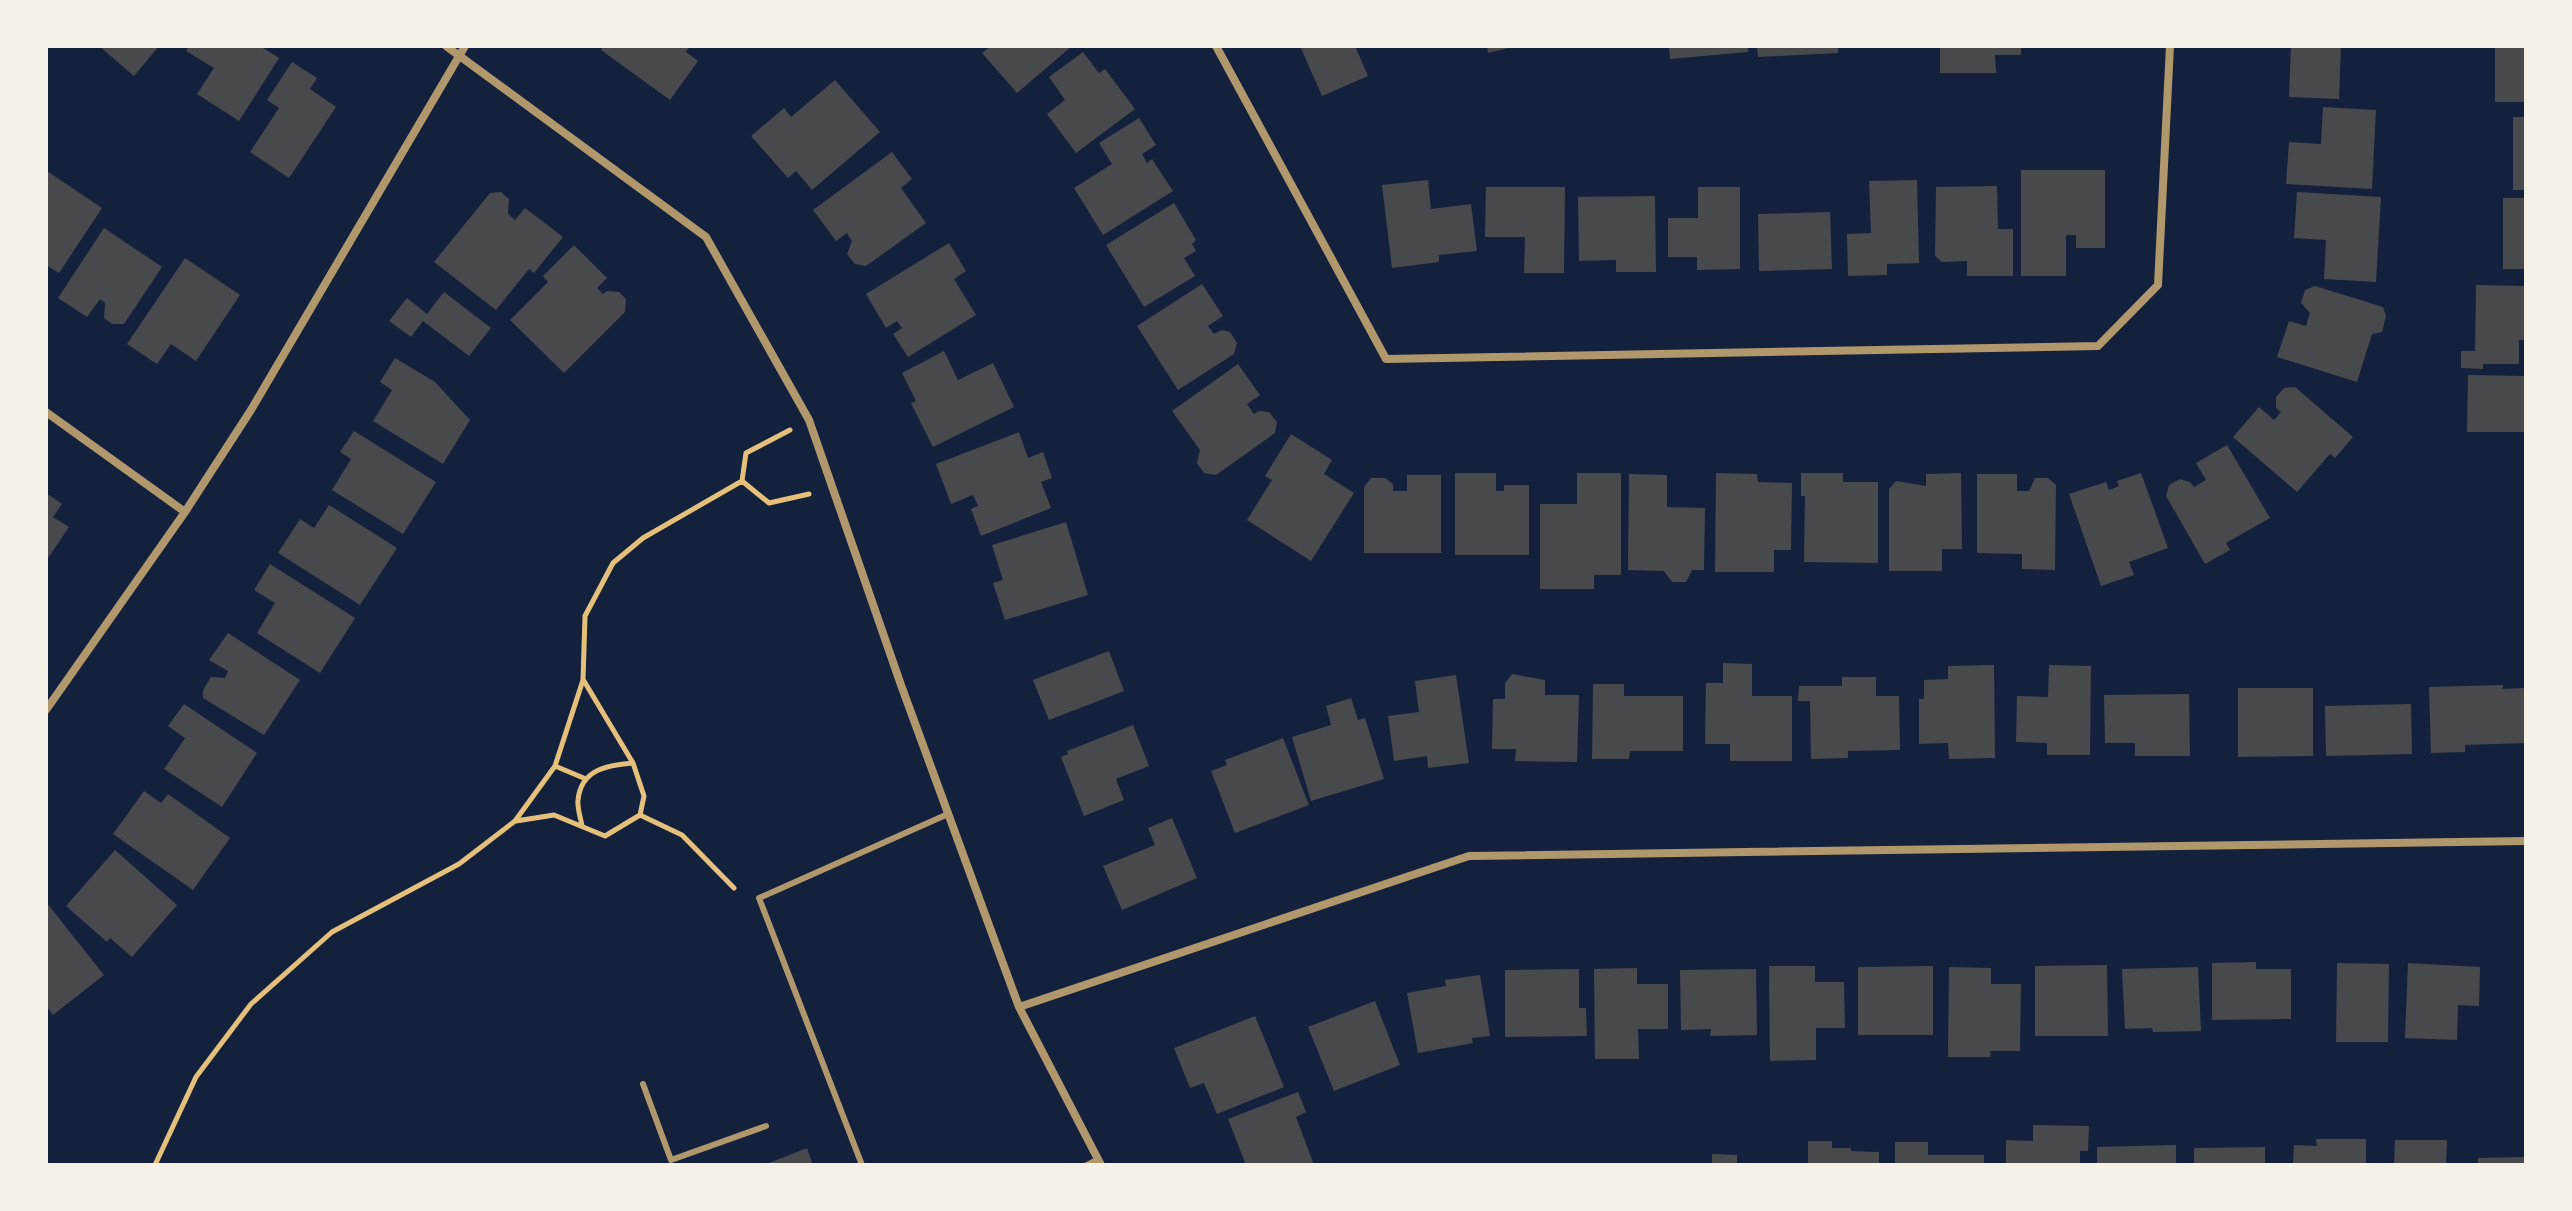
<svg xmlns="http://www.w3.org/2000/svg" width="2572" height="1211" font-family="Rubik,sans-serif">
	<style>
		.building { fill: #48494c }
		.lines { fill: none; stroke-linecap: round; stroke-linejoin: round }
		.path { stroke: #e5c07b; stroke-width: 5 }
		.service { stroke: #b1986c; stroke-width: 6 }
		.minor { stroke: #b1986c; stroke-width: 8 }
	</style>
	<rect width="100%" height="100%" fill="#14213d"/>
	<path class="building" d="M99,46H159L134,76Z
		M189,46H260L279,58L239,121L197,94L214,68L186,51Z
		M604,46H690L686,52L698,61L670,100L601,50Z
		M991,46H1072L1017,93L982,53Z
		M1300,46H1355L1368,76L1322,96Z
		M1487,46H1513V47L1488,53Z
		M1669,46H1748V52L1670,59Z
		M1757,46H1838V53L1758,57Z
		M1940,46H2021V55H1995L1996,73H1940Z
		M2291,46H2341L2339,99L2289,97Z
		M2495,46H2526V102H2495Z
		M1083,52L1099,73L1105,69L1135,109L1076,153L1047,114L1065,100L1049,77Z
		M292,62L317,78L310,89L336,107L289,178L250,152L279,108L267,100Z
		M835,80L880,132L812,190L796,171L788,178L751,136L784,108L791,117Z
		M2323,107L2376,110L2372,189L2286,184L2289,142L2321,144Z
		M2513,117H2526V190H2513Z
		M1139,118L1156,145L1142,154L1147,163L1152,159L1173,191L1103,235L1074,188L1112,164L1099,143Z
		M892,152L912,179L901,188L926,223L866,266L855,264L847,254L852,241L847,233L836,241L813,210Z
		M2021,170H2105V248H2076V235H2066V276H2021Z
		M47,171L102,208L59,273L46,265Z
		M1428,180L1431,209L1471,204L1477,251L1439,255V262L1392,268L1382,185Z
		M1917,180L1919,263L1887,264V275L1848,276L1847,234L1871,233L1869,181Z
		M1997,186L1998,229H2013V276H1967V261L1942,262L1935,256L1936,187Z
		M1486,187H1565L1564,273H1524L1525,237H1485Z
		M1698,187H1740V269L1697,270V257H1668V218H1698Z
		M501,192L509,199L508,214L515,220L525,208L563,237L534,273L529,269L496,310L434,262L490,193Z
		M2297,192L2381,197L2376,282L2324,279L2326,240L2294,238Z
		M1655,196L1656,272H1616V260L1579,261L1578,197Z
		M2503,198H2526V269H2503Z
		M1174,203L1196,240L1192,244L1196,251L1184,258L1195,276L1144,307L1106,245Z
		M1830,212L1832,269L1759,271L1758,214Z
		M104,228L162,267L124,324H112L104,318L105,303L100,299L87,317L58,298Z
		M949,243L966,271L954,279L976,315L908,357L893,334L902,328L897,321L886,328L866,294Z
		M574,245L607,278L597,288L603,294L607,291L619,292L626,299L625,312L564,373L510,320L548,282L543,276Z
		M185,258L240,295L196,361L171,344L157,364L127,344Z
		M1202,284L1223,316L1208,326L1214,334L1221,330L1230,332L1237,343L1234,354L1178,390L1137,326Z
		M2476,285L2526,286V340H2519V364H2483V369L2461,368V351H2475Z
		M2315,286L2383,307L2386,316L2382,332L2372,334L2357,382L2277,357L2289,321L2306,326L2310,313L2301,303L2305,290Z
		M444,292L491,328L469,356L423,321L411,337L389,321L407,298L427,314Z
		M944,351L958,380L993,363L1014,407L933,447L911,403L916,401L902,373Z
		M395,358L435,382L470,420L443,464L373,421L392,390L380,382Z
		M1238,364L1260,395L1247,404L1254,414L1259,411L1269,412L1277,422L1275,433L1216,475L1204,473L1197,463L1200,450L1172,411Z
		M2468,375L2526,376V432H2467Z
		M2295,387L2353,437L2335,458L2330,454L2297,492L2233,437L2259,407L2274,420L2281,412L2276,408V397L2284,388Z
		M354,431L436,482L403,534L332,490L351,459L340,452Z
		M1019,432L1028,458L1043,452L1052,478L1041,482L1051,508L981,536L971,509L978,506L973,495L951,504L936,464Z
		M1291,434L1332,460L1324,474L1354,493L1311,561L1247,520L1272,480L1265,476Z
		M2227,445L2270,518L2226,543L2230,550L2205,564L2166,496L2169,485L2180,479L2190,482L2194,487L2206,480L2196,463Z
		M1455,473H1496V491H1504V485H1529V555H1455Z
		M1577,473H1621V575H1594V589H1540V504H1577Z
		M1716,473L1757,474L1758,482L1792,483L1791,550H1774V572H1715Z
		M1801,473H1843V482H1878V563L1804,562L1805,496H1801Z
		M1961,473L1962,549H1942V571H1889V489L1896,481L1926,486V474Z
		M2141,473L2168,548L2129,562L2134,575L2101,586L2069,494L2106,482L2109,490L2119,486L2117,481Z
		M1629,474L1667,475V507L1705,508L1704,570H1692L1686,582H1672L1664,571L1628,570Z
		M1977,474H2017V491H2029L2035,478H2048L2056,485L2055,570L2022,569V554L1977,553Z
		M1407,475H1441V553H1364V487L1371,478H1385L1393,484V491H1407Z
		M46,493L62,504L53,517L69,527L46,561Z
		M329,505L397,548L360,605L278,553L300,519L314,528Z
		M1066,522L1088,595L1005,620L993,583L1003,580L992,545Z
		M270,564L355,618L320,673L257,633L275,603L254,590Z
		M228,633L300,680L264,735L203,698V690L211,677L225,678L228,671L209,660Z
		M1109,651L1124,691L1049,720L1033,680Z
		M1723,663L1752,664V696H1792V761H1730V744H1705L1706,683H1723Z
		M1994,665L1995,758L1949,759L1948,743L1919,744V699H1924V680L1948,679V666Z
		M2049,665L2091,666L2090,755H2047V743L2016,742L2017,696L2048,697Z
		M1512,674L1545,680V695H1579L1577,762L1515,761L1516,749H1492L1493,699H1505V683Z
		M1456,675L1469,763L1428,768L1427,756L1394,761L1388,716L1419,712L1415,681Z
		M1842,677H1876V696H1899L1900,750L1848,751V758L1811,759L1810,701H1798L1799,686H1842Z
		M1593,684H1624V696H1683V751H1630L1629,759H1592Z
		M2503,685V689L2524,688L2526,743L2465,745V752L2431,753L2429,687Z
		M2238,688H2313V756L2238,757Z
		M2189,694L2190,756H2135V743H2105L2104,695Z
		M1351,698L1358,720L1365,718L1384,779L1311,801L1292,737L1331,725L1326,706Z
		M184,704L257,753L222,807L164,769L185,738L168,726Z
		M2411,704L2412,754L2326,756L2325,706Z
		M1133,725L1149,766L1116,779L1124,800L1084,816L1061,757L1068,754L1067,751Z
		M1283,738L1309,805L1235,833L1211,771L1227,765L1225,760Z
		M144,791L161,803L168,794L230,838L193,890L113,834Z
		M1172,818L1197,878L1122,910L1103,866L1155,845L1148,828Z
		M115,850L177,905L132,957L110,938L107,942L66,906Z
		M46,902L104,975L53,1015L46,1006Z
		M2256,962V969H2291V1019L2212,1020V963Z
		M2337,963L2389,964L2388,1042H2336Z
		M2408,963L2480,967L2479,1006L2458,1005L2457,1040L2405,1038Z
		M2107,965L2108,1036H2035V966Z
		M1769,966H1815V982H1844L1845,1028H1816V1060L1770,1061Z
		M1933,966V1035H1858V967Z
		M1949,967L1991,968V984H2021L2020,1051H1990L1991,1057H1948Z
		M2198,967L2201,1031L2153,1032L2152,1028L2125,1029L2122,969Z
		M1637,968V984H1668V1029H1638L1639,1059H1595L1594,969Z
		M1579,969V1008H1586L1587,1036L1505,1037V970Z
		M1756,969L1757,1035L1710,1036L1711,1029L1681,1030L1680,970Z
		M1480,975L1490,1036L1472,1038L1473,1043L1418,1053L1407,993L1446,986L1445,980Z
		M1375,1001L1400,1065L1334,1091L1308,1027Z
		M1255,1016L1284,1087L1217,1114L1204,1083L1190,1088L1174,1048Z
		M1298,1092L1306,1112L1296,1117L1314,1165H1246L1228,1119Z
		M2033,1125L2089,1126L2088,1151H2080V1165H2006V1140L2033,1141Z
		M2316,1139H2366V1165H2293L2294,1145L2317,1146Z
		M2395,1140H2447L2446,1165H2394Z
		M1808,1141H1832V1148H1851V1151L1879,1152V1165H1808Z
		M1895,1142H1928V1155H1984V1165H1895Z
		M2176,1145V1165H2097V1147Z
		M2265,1147V1165H2194V1148Z
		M807,1148L813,1165H764Z
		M1712,1154L1737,1155V1165H1712Z
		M2526,1157V1165H2478V1158Z"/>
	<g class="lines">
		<path class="path" d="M790,430L746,453L742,481L769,503L809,494
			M584,681L633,763L644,796L640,815
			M555,766L586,779
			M516,821L554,815L605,836L640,815L682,835L734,888
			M582,826C581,819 577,808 578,800C581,769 608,765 633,763
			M155,1165L196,1077L251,1004L332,932L459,864L515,821L555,766L583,680L585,616L613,563L643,538L742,481"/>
		<path class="service" d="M643,1084L671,1160L766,1126
			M862,1165L759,898L948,814
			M1087,1165L1097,1160"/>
		<path class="minor" d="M446,46L706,237L809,420L901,685L1019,1007L1101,1165
			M1216,46L1386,359L2098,346L2158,285L2170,46
			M46,412L185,512
			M46,710L185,512L251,410L465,46
			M1019,1007L1469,856L2526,841"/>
	</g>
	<rect width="2572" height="1211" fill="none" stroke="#f6f1e7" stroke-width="96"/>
</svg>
